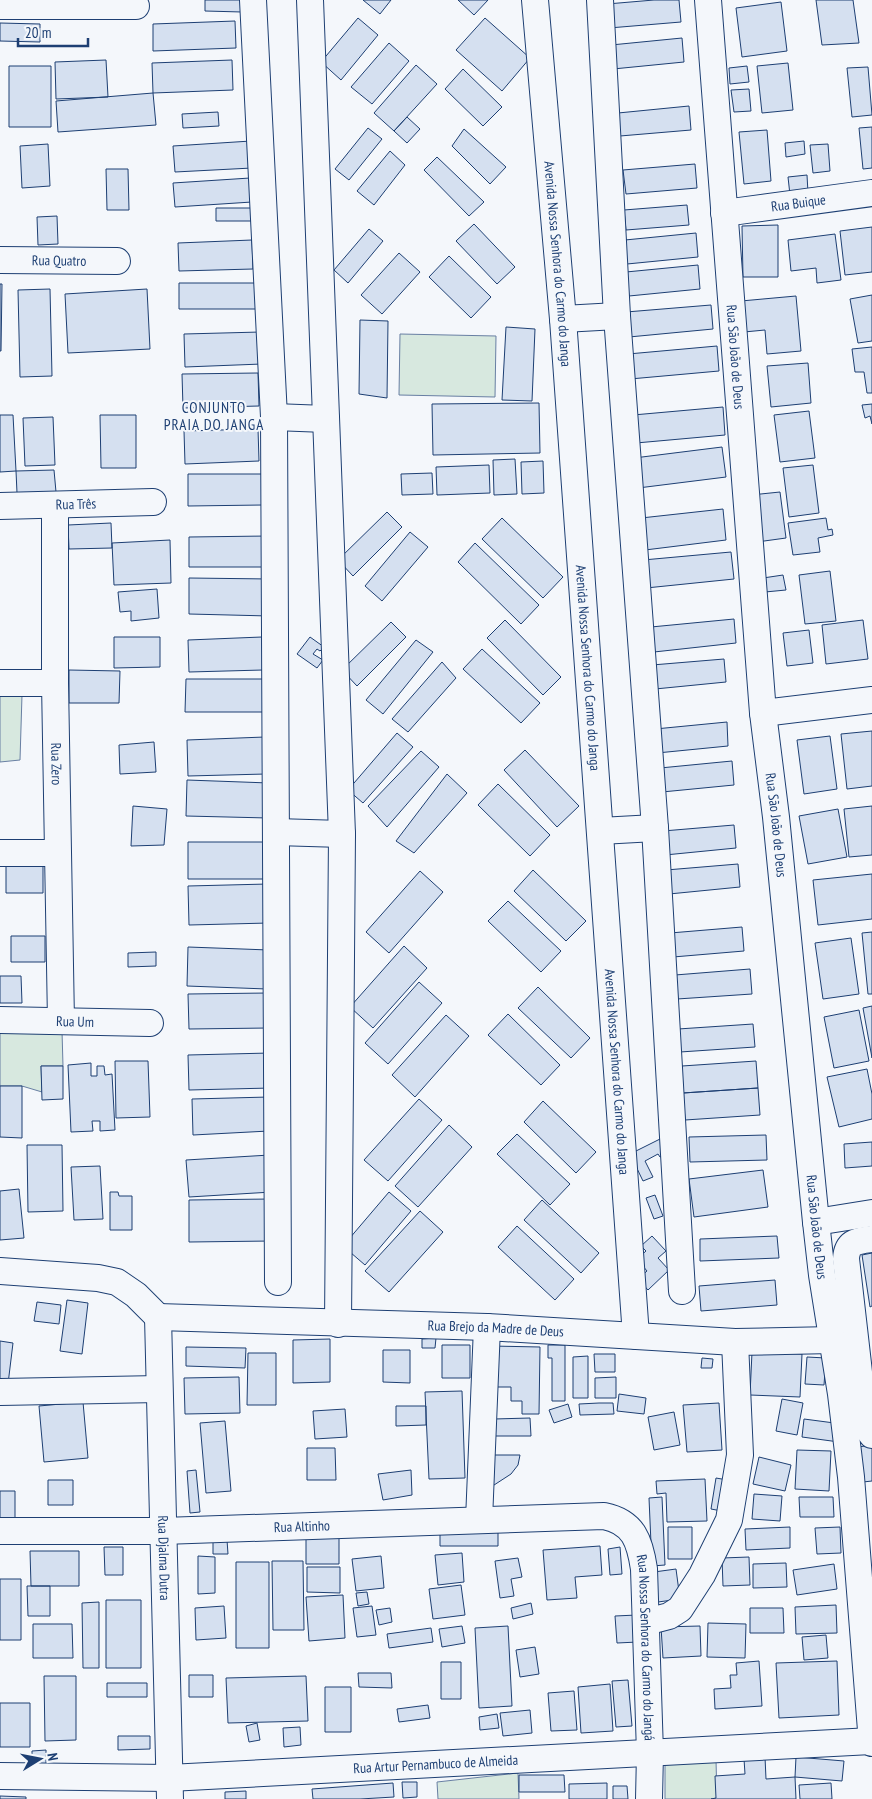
<svg xmlns="http://www.w3.org/2000/svg" width="872" height="1799" font-family="'PT Sans Narrow',sans-serif">
	<style>
		.green { fill: #d7e8df; stroke: #687fa3 }
		.building { fill: #d5e0f0; stroke: #1d3f73 }
		.lines { fill: none; stroke-linecap: round; stroke-linejoin: round }
		.minor-casing { stroke: #1d3f73; stroke-width: 28 }
		.minor { stroke: #f4f7fb; stroke-width: 26 }
		.labels { text-anchor: middle; stroke-width: 4; stroke-linejoin: round; paint-order: stroke }
		.street-label { font-size: 14px; fill: #1d3f73; stroke: #f4f7fb }
		.neighbourhood-label { font-size: 15px; letter-spacing: 1px; fill: #1d3f73; stroke: #f4f7fb }
	</style>
	<rect width="100%" height="100%" fill="#f4f7fb"/>
	<path class="green" d="M400,334L496,336L495,397L399,395Z
		M0,694L22,695L20,760L0,762Z
		M0,1031H62L63,1066H41L42,1092L22,1086H0Z
		M716,1760L717,1799H665V1765Z
		M518,1773L519,1799H438L437,1782Z"/>
	<path class="building" d="M205,0H242V12L205,11Z
		M363,0H391L380,14Z
		M458,0H488L474,15Z
		M654,0H679L681,22L609,28L607,4Z
		M816,0H853L859,43L822,45Z
		M781,2L787,51L742,57L736,8Z
		M358,18L378,35L341,80L321,62Z
		M485,18L530,58L502,91L456,50Z
		M235,21L236,48L153,51V24Z
		M0,23L40,24V42L0,41Z
		M682,38L684,62L613,69L611,45Z
		M389,43L409,61L372,104L351,87Z
		M106,60L108,97L56,99L55,62Z
		M232,60L233,90L153,93L152,63Z
		M788,63L793,110L762,113L757,66Z
		M416,65L437,84L394,131L374,113Z
		M9,66H51V127H9Z
		M747,66L749,82L730,84L729,68Z
		M868,67L872,115L852,117L847,68Z
		M463,69L502,107L483,126L445,89Z
		M749,89L751,111L734,112L731,90Z
		M153,93L156,125L58,132L56,101Z
		M689,106L691,130L620,136L618,113Z
		M218,112L219,126L183,128L182,114Z
		M407,117L420,129L407,143L394,131Z
		M872,127V168L863,169L859,128Z
		M368,128L382,139L349,180L335,169Z
		M464,129L506,167L490,184L452,146Z
		M767,130L771,181L744,184L739,132Z
		M251,141L252,168L175,172L173,146Z
		M804,141L805,154L786,157L785,143Z
		M48,144L50,186L22,188L20,146Z
		M828,144L830,171L813,173L810,145Z
		M390,151L405,165L374,205L357,191Z
		M437,157L484,202L469,216L424,170Z
		M695,164L697,188L626,194L623,170Z
		M106,169H128L129,210H107Z
		M807,175L808,193L790,195L788,177Z
		M250,178L252,202L175,207L173,183Z
		M687,205L689,225L626,230L624,210Z
		M216,208H258V221H216Z
		M57,216L58,244L38,245L37,217Z
		M474,224L515,267L497,284L456,241Z
		M778,225V277H743L742,226Z
		M872,227V272L845,275L840,231Z
		M369,229L383,241L348,283L334,270Z
		M696,233L698,257L627,264L625,240Z
		M835,234L841,280L817,283L816,268L791,271L788,240Z
		M252,240L253,269L179,271L178,243Z
		M399,253L420,272L382,314L361,295Z
		M449,256L491,297L471,318L429,277Z
		M698,265L700,289L629,296L626,272Z
		M179,283H256V309H179Z
		M0,284H2L1,351H0Z
		M50,289L52,376L20,377L18,290Z
		M147,289L150,349L68,353L65,294Z
		M872,295V341L858,343L850,299Z
		M796,296L801,351L767,354L765,330L744,332L741,301Z
		M711,305L713,329L629,337L626,312Z
		M360,320L388,321L387,398L359,394Z
		M506,327L535,329L532,401L502,400Z
		M261,332L262,364L185,367L184,334Z
		M717,346L719,371L630,379L628,354Z
		M872,347V393H867L864,372H855L852,349Z
		M808,363L811,403L771,407L767,366Z
		M258,373L259,406L183,408L182,374Z
		M539,403L540,453L433,455L432,404Z
		M872,404V424L870,416L865,418L862,405Z
		M723,407L725,435L636,443L633,415Z
		M809,411L815,458L780,462L774,415Z
		M0,415H13L16,471L0,472Z
		M100,415H136V468H101Z
		M53,417L55,465L25,466L23,418Z
		M258,429L259,461L185,464L184,431Z
		M722,447L726,477L638,488L634,458Z
		M515,459L517,494L494,495L493,460Z
		M543,461L544,493L522,494L521,462Z
		M489,465L490,493L437,495L436,467Z
		M813,465L819,513L789,517L783,468Z
		M54,470L56,492L17,493L16,471Z
		M432,473L433,494L402,495L401,474Z
		M188,474H263V505L188,506Z
		M780,492L786,538L757,542L751,495Z
		M723,509L726,540L645,550L641,518Z
		M387,512L402,527L353,576L338,560Z
		M502,518L563,577L543,598L482,539Z
		M826,518L828,530L832,529L833,535L818,538L820,552L793,555L788,523Z
		M111,523L112,548L69,549L68,525Z
		M410,532L428,547L382,601L365,586Z
		M268,536V567H189V537Z
		M170,540L171,583L114,585L112,543Z
		M475,543L539,605L521,624L458,562Z
		M731,552L734,579L646,588L643,560Z
		M830,571L836,621L805,624L799,575Z
		M783,575L786,590L765,592L763,578Z
		M189,578L270,579L269,616L189,614Z
		M157,589L159,618L131,621V611L120,612L118,592Z
		M734,619L736,643L654,652L651,627Z
		M505,620L561,677L543,695L487,638Z
		M863,620L868,659L826,664L822,625Z
		M391,622L406,637L357,686L342,670Z
		M809,630L813,663L787,666L783,633Z
		M114,637H160V667L114,668Z
		M262,637L263,670L189,672L188,640Z
		M310,637L324,647L320,651L317,649L313,654L323,660L317,668L297,654Z
		M416,640L433,652L383,714L366,700Z
		M482,649L540,703L521,723L463,669Z
		M724,659L726,682L655,689L652,665Z
		M442,662L456,678L408,732L392,719Z
		M69,670L120,671L119,703H69Z
		M186,679H268L267,712H185Z
		M727,722L728,746L657,753L655,729Z
		M872,731V786L847,789L841,734Z
		M397,733L413,747L363,803L348,790Z
		M830,736L837,789L804,794L797,740Z
		M265,737L266,774L188,776L187,740Z
		M154,742L156,772L120,774L119,745Z
		M525,750L579,806L557,827L504,770Z
		M421,751L439,767L387,827L368,806Z
		M732,761L734,785L662,792L660,768Z
		M447,774L467,793L414,853L396,841Z
		M187,780L269,783L268,818L186,816Z
		M498,784L550,835L530,856L478,805Z
		M133,806L167,809L164,845L131,846Z
		M872,806V855L849,857L844,809Z
		M838,809L847,857L808,864L799,816Z
		M734,825L736,848L665,855L663,831Z
		M188,842H269V879H188Z
		M6,863H43V893H6Z
		M738,864L740,887L669,894L666,870Z
		M533,870L586,921L566,941L514,891Z
		M420,871L443,892L389,953L366,932Z
		M872,874V919L818,925L813,880Z
		M268,884L269,923L189,925L188,886Z
		M508,901L561,951L541,972L488,921Z
		M742,927L744,951L673,957L670,933Z
		M872,932V994H868L862,933Z
		M11,936H45V962H11Z
		M851,938L859,994L823,999L815,943Z
		M404,946L427,968L373,1028L350,1007Z
		M188,947L269,950L267,989L187,986Z
		M156,952V966L128,967V953Z
		M750,969L752,994L677,999L675,975Z
		M0,976H21L22,1003H0Z
		M419,982L442,1003L388,1064L365,1043Z
		M538,987L590,1038L571,1058L518,1008Z
		M268,993L269,1028L189,1029L188,994Z
		M872,1006V1058L863,1008Z
		M859,1010L869,1061L834,1068L824,1017Z
		M508,1014L560,1065L541,1085L488,1035Z
		M446,1015L469,1036L415,1097L392,1075Z
		M753,1024L755,1047L680,1052L678,1029Z
		M270,1053L271,1088L189,1090L188,1055Z
		M115,1061H148L150,1117L116,1118Z
		M756,1061L758,1088L683,1093L682,1066Z
		M91,1063V1076H97V1066H104L105,1075L112,1074L115,1130L100,1131V1121H92L93,1131L71,1132L68,1065Z
		M41,1066H63V1099L42,1100Z
		M867,1069L872,1094V1119L839,1127L827,1077Z
		M0,1086H22V1138L0,1137Z
		M758,1088L760,1115L685,1120L683,1093Z
		M269,1097V1131L193,1135L192,1099Z
		M419,1099L442,1120L388,1181L364,1160Z
		M543,1101L596,1152L576,1173L524,1122Z
		M449,1125L472,1147L418,1207L395,1186Z
		M517,1134L570,1184L550,1205L497,1154Z
		M766,1135L767,1160L690,1162L689,1137Z
		M662,1138L669,1153L660,1157L658,1154L645,1161L653,1177L643,1181L630,1154Z
		M872,1142V1166L845,1168L844,1144Z
		M27,1145H62L63,1211L28,1212Z
		M270,1155L272,1192L189,1197L186,1160Z
		M100,1166L103,1219L74,1220L71,1167Z
		M763,1170L768,1207L694,1217L689,1179Z
		M19,1189L24,1238L0,1240V1191Z
		M110,1192H118L119,1196H132V1230H110Z
		M389,1192L411,1211L365,1265L343,1246Z
		M655,1195L663,1216L654,1219L646,1198Z
		M271,1199L272,1241L189,1242V1200Z
		M542,1200L599,1253L581,1273L524,1220Z
		M420,1211L443,1232L389,1292L365,1271Z
		M517,1226L574,1279L555,1300L498,1247Z
		M652,1236L666,1251L658,1258L669,1270L648,1290L638,1279L647,1271L637,1259L646,1251L641,1246Z
		M777,1236L779,1258L700,1261V1239Z
		M872,1253V1306L870,1307L862,1255Z
		M775,1280L777,1305L701,1311L699,1286Z
		M67,1300L88,1303L82,1354L60,1351Z
		M37,1302L61,1305L59,1324L34,1321Z
		M436,1338L435,1348H422V1339Z
		M330,1339V1382L293,1383V1340Z
		M0,1341L13,1343L8,1384H0Z
		M442,1345H470V1378H442Z
		M548,1345H565V1401H552V1358H548Z
		M491,1346L540,1347L539,1414H522V1401H511V1387H491Z
		M186,1347L246,1348L245,1368L186,1366Z
		M383,1350H410V1383L383,1382Z
		M752,1352L802,1354L800,1397L750,1395Z
		M248,1353H276V1405H247Z
		M594,1354H615V1372H595Z
		M588,1356V1398H573V1357Z
		M807,1357L826,1358L824,1385L805,1384Z
		M702,1358L713,1359L712,1368H701Z
		M239,1377L240,1413L185,1414L184,1378Z
		M616,1377V1398H595V1378Z
		M462,1391L465,1478L429,1479L425,1392Z
		M619,1394L646,1398L644,1414L617,1411Z
		M782,1399L803,1403L797,1435L776,1431Z
		M83,1402L88,1458L44,1462L39,1406Z
		M599,1403H613L614,1414L580,1415L579,1404Z
		M719,1403L722,1450L687,1452L683,1405Z
		M568,1404L572,1417L554,1423L549,1410Z
		M396,1406H426V1425L396,1426Z
		M345,1409L347,1437L315,1439L313,1411Z
		M674,1412L680,1445L654,1450L648,1417Z
		M530,1418L531,1436H495L494,1419Z
		M804,1419L842,1424L839,1442L802,1437Z
		M225,1421L231,1491L206,1493L200,1423Z
		M872,1445V1481L863,1482L858,1447Z
		M307,1448H335L336,1480H307Z
		M797,1450L831,1451L829,1491L795,1489Z
		M489,1455H520L518,1465L511,1474L491,1487Z
		M759,1457L791,1465L785,1491L753,1484Z
		M196,1470L200,1512L190,1513L187,1471Z
		M411,1470L412,1495L383,1500L378,1474Z
		M716,1478L733,1481L727,1512L711,1509Z
		M705,1479L707,1521L667,1522L666,1493L657,1494L656,1481Z
		M48,1480H73V1505H48Z
		M0,1491H15V1518H0Z
		M754,1494L782,1496L780,1521L752,1519Z
		M662,1497L665,1565L652,1566L649,1498Z
		M799,1497H833L834,1517H800Z
		M440,1526H498V1546H440Z
		M668,1527H692V1559H668Z
		M790,1527V1548L746,1550L745,1529Z
		M840,1527L841,1553L817,1554L815,1528Z
		M306,1531H339V1564H306Z
		M227,1540L228,1554H213V1541Z
		M600,1546L602,1575L575,1577L577,1598L547,1600L543,1550Z
		M104,1547H123V1575H105Z
		M620,1547L622,1574L610,1575L608,1549Z
		M30,1551H79V1586H31Z
		M462,1553L464,1582L438,1585L435,1555Z
		M198,1556L215,1557V1593L198,1594Z
		M381,1556L384,1588L356,1591L352,1559Z
		M749,1557L750,1585L723,1586L722,1558Z
		M518,1558L522,1577L511,1579L514,1596L500,1598L495,1561Z
		M272,1561H303L304,1630H273Z
		M236,1562H269V1648H236Z
		M786,1563L787,1587L753,1588V1564Z
		M834,1564L837,1589L797,1595L793,1570Z
		M307,1567H340V1593L307,1592Z
		M676,1569L680,1599L658,1602L654,1572Z
		M0,1579H21V1640H0Z
		M461,1585L465,1615L433,1619L429,1589Z
		M27,1586H50V1616H28Z
		M367,1592L369,1604L358,1606L356,1593Z
		M343,1595L345,1638L309,1641L306,1597Z
		M106,1600H141V1668H106Z
		M99,1602V1668H83L82,1603Z
		M531,1603L533,1614L513,1619L511,1608Z
		M836,1605L837,1633L796,1634L795,1607Z
		M224,1606L226,1638L196,1640L195,1608Z
		M372,1606L376,1635L357,1637L353,1608Z
		M390,1608L392,1622L379,1625L376,1610Z
		M750,1608H783L784,1633H750Z
		M637,1615L638,1642L617,1643L615,1616Z
		M708,1623L746,1624L745,1658L707,1657Z
		M33,1624H72L73,1658H33Z
		M462,1626L465,1643L442,1647L439,1629Z
		M508,1626L512,1706L479,1708L475,1628Z
		M700,1626L701,1656L663,1658L661,1627Z
		M431,1628L433,1642L389,1648L387,1634Z
		M826,1635L828,1658L804,1660L802,1637Z
		M535,1647L539,1674L520,1677L516,1650Z
		M759,1661L762,1706L715,1709L714,1689L731,1688L730,1675H737L736,1663Z
		M837,1661L839,1715L779,1718L776,1663Z
		M441,1662H461V1699H441Z
		M358,1673H391L392,1688L359,1687Z
		M189,1675H213V1697H189Z
		M44,1676H76V1740L45,1741Z
		M306,1676L308,1721L228,1723L226,1678Z
		M628,1680L632,1726L616,1727L612,1681Z
		M107,1683H147V1697H107Z
		M610,1684L613,1731L581,1733L578,1687Z
		M325,1687H351V1732H325Z
		M574,1691L577,1730L551,1731L548,1693Z
		M0,1703H30V1747H0Z
		M428,1705L430,1718L399,1722L397,1709Z
		M530,1710L532,1733L503,1736L500,1713Z
		M497,1714L499,1728L480,1730L479,1717Z
		M257,1723L260,1740L249,1742L246,1726Z
		M300,1727L301,1745L284,1747L283,1728Z
		M118,1736H150V1749L118,1750Z
		M46,1750V1767H32V1751Z
		M765,1757L766,1779L795,1777L796,1799H711L716,1798L715,1776L745,1774L744,1759Z
		M796,1757L844,1761L842,1781L795,1777Z
		M519,1775H564L565,1792H519Z
		M402,1782H417V1797L403,1798Z
		M393,1783L394,1797L360,1799H313L312,1789Z
		M607,1783V1799H569V1784Z
		M831,1783L832,1799H800L799,1785Z
		M613,1786H627L628,1799H613Z
		M246,1791V1799H225V1792Z
		M0,1796L26,1797V1799H0Z"/>
	<g class="lines">
		<g class="minor-casing">
			<g id="minor">
				<path d="M253,0L274,417L278,1282"/>
				<path d="M310,0L342,834L338,1324"/>
				<path id="s1" d="M535,0L563,319L636,1336"/>
				<path d="M600,0L617,316L655,828L682,1291"/>
				<path id="s2" d="M708,0L763,713L776,817L816,1222L822,1275L841,1394L851,1477L872,1743"/>
				<path d="M0,6H136"/>
				<path id="s3" d="M724,213L872,193"/>
				<path id="s4" d="M0,260L117,261"/>
				<path d="M563,319L617,316"/>
				<path d="M274,417L326,419"/>
				<path id="s5" d="M55,505V683L61,1021"/>
				<path id="s6" d="M0,506L153,502"/>
				<path d="M0,683H55"/>
				<path d="M763,713L872,700"/>
				<path d="M600,831L655,828"/>
				<path d="M276,832L342,834"/>
				<path d="M0,853H57"/>
				<path id="s7" d="M0,1020L150,1023"/>
				<path d="M816,1222L872,1213"/>
				<path d="M872,1239C857,1241 847,1241 846,1259L864,1416L866,1427L872,1435"/>
				<path d="M0,1271L98,1278L117,1282L136,1295L158,1317"/>
				<path id="s8" d="M158,1317L487,1327L735,1342L833,1340"/>
				<path id="s9" d="M158,1317L170,1799"/>
				<path d="M0,1392L159,1389"/>
				<path d="M479,1520L487,1327"/>
				<path id="s10" d="M0,1531H163L604,1516C634,1522 640,1542 644,1569L650,1753L649,1799"/>
				<path d="M646,1622L669,1616L680,1609L702,1575L729,1520L740,1455L735,1342"/>
				<path id="s11" d="M0,1776L169,1778L872,1741"/>
			</g>
		</g>
		<use href="#minor" class="minor"/>
	</g>
	<g class="labels">
		<g class="street-label">
			<text dy="5" stroke="none"><textPath href="#s3" startOffset="75">Rua Buique</textPath></text>
			<text dy="5" stroke="none"><textPath href="#s4" startOffset="59">Rua Quatro</textPath></text>
			<text dy="5" stroke="none"><textPath href="#s1" startOffset="265">Avenida Nossa Senhora do Carmo do Janga</textPath></text>
			<text dy="5" stroke="none"><textPath href="#s2" startOffset="358">Rua São João de Deus</textPath></text>
			<text dy="5" stroke="none"><textPath href="#s6" startOffset="76">Rua Três</textPath></text>
			<text dy="5" stroke="none"><textPath href="#s1" startOffset="670">Avenida Nossa Senhora do Carmo do Janga</textPath></text>
			<text dy="5" stroke="none"><textPath href="#s5" startOffset="259">Rua Zero</textPath></text>
			<text dy="5" stroke="none"><textPath href="#s2" startOffset="828">Rua São João de Deus</textPath></text>
			<text dy="5" stroke="none"><textPath href="#s7" startOffset="75">Rua Um</textPath></text>
			<text dy="5" stroke="none"><textPath href="#s1" startOffset="1075">Avenida Nossa Senhora do Carmo do Janga</textPath></text>
			<text dy="5" stroke="none"><textPath href="#s2" startOffset="1232">Rua São João de Deus</textPath></text>
			<text dy="5" stroke="none"><textPath href="#s8" startOffset="338">Rua Brejo da Madre de Deus</textPath></text>
			<text dy="5" stroke="none"><textPath href="#s10" startOffset="302">Rua Altinho</textPath></text>
			<text dy="5" stroke="none"><textPath href="#s9" startOffset="241">Rua Djalma Dutra</textPath></text>
			<text dy="5" stroke="none"><textPath href="#s10" startOffset="755">Rua Nossa Senhora do Carmo do Jangá</textPath></text>
			<text dy="5" stroke="none"><textPath href="#s11" startOffset="436">Rua Artur Pernambuco de Almeida</textPath></text>
		</g>
		<g class="neighbourhood-label">
			<text x="214" y="413">CONJUNTO<tspan x="214" dy="17">PRAIA DO JANGA</tspan></text>
		</g>
	</g>
	<g transform="translate(40 1759) rotate(80)" stroke="#f4f7fb" stroke-width="4" paint-order="stroke">
	<path d="M0-4L9 19L0 12L-9 19Z" fill="#1d3f73"/>
	<text y="-8" font-size="14" font-weight="bold" text-anchor="middle" fill="#1d3f73">N</text>
	</g>
	<path d="M18 38v8h70v-8" fill="none" stroke="#1d3f73" stroke-width="2.5"/>
	<text x="25" y="38" font-size="15" fill="#1d3f73" stroke="#f4f7fb" stroke-width="4" paint-order="stroke">20 m</text>
</svg>
